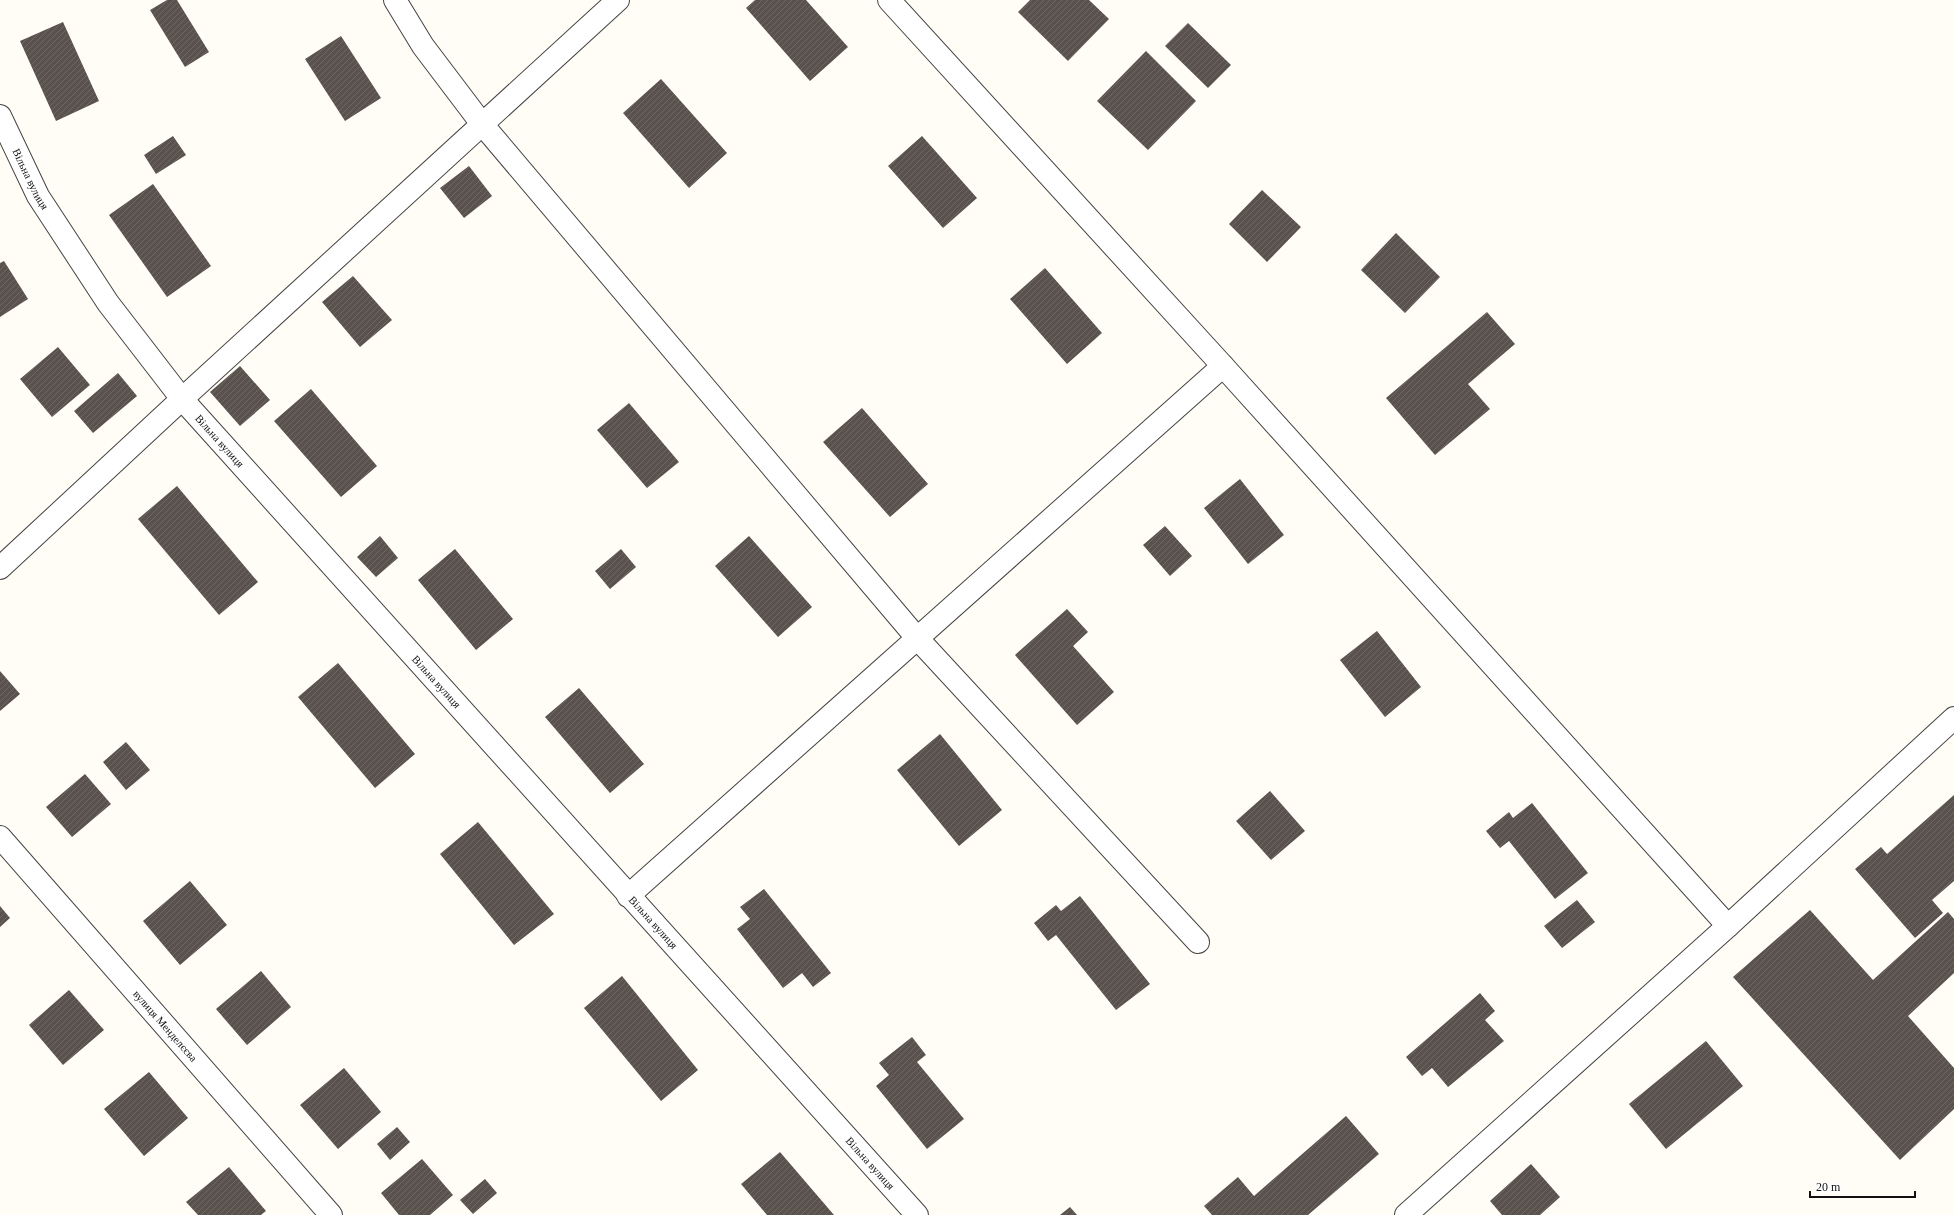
<svg xmlns="http://www.w3.org/2000/svg" width="1954" height="1215" font-family="'Times New Roman',serif">
	<style>
		.building { fill: url(#building-hatch) }
		.lines { fill: none; stroke-linecap: round; stroke-linejoin: round }
		.street-casing { stroke: #444; stroke-width: 24 }
		.street { stroke: #fff; stroke-width: 22 }
		.labels { text-anchor: middle; stroke-width: 4; stroke-linejoin: round; paint-order: stroke }
		.street-label { font-size: 11px; fill: #111; stroke: #fff }
	</style>
	<defs>
		<pattern id="building-hatch" width="6" height="6" patternUnits="userSpaceOnUse"><rect width="6" height="6" fill="#5a524d"/><path d="M-1 1l2-2M0 6l6-6M5 7l2-2" fill="none" stroke="#6d6662"/></pattern>
	</defs>
	<rect width="100%" height="100%" fill="#fffdf5"/>
	<path class="building" d="M167,0H177L209,52L185,67L150,10Z
		M755,0H806L848,47L810,81L746,8Z
		M1030,0H1089L1109,19L1068,61L1018,12Z
		M63,22L99,101L56,121L20,41Z
		M1188,23L1231,65L1208,88L1165,46Z
		M341,36L381,98L345,121L305,59Z
		M1146,51L1196,101L1148,150L1097,101Z
		M661,79L727,153L689,188L623,113Z
		M173,136L186,155L156,174L144,155Z
		M922,136L977,198L943,228L888,166Z
		M469,166L492,196L464,218L440,188Z
		M153,184L211,266L167,297L109,215Z
		M1262,190L1301,227L1267,262L1229,224Z
		M1396,233L1440,277L1405,313L1361,270Z
		M4,261L28,299L0,317V263Z
		M1045,268L1102,333L1067,364L1010,299Z
		M353,276L392,320L360,347L322,302Z
		M1487,312L1515,344L1468,384L1490,409L1435,455L1386,398Z
		M58,347L90,385L52,417L20,379Z
		M240,366L270,400L240,426L210,392Z
		M118,373L137,396L93,433L74,411Z
		M311,389L377,466L341,497L274,421Z
		M629,403L679,462L647,488L597,430Z
		M862,408L928,484L890,517L823,442Z
		M1240,479L1284,535L1248,564L1204,508Z
		M177,486L258,582L219,615L138,519Z
		M1165,526L1192,556L1170,576L1143,545Z
		M380,536L398,558L376,577L357,557Z
		M749,536L812,607L778,637L715,566Z
		M455,549L513,619L476,650L418,580Z
		M621,549L636,567L610,589L595,571Z
		M1067,609L1088,632L1073,646L1114,692L1077,725L1015,655Z
		M1377,631L1421,687L1385,717L1340,660Z
		M338,663L415,754L375,788L298,697Z
		M0,671L20,694L0,711Z
		M579,688L644,764L610,793L545,717Z
		M940,734L1002,810L959,846L897,770Z
		M126,742L150,770L126,790L103,762Z
		M85,774L111,804L72,837L46,807Z
		M1270,791L1305,831L1271,860L1236,821Z
		M1954,795V881L1932,900L1943,913L1915,938L1855,869L1881,847L1887,854Z
		M1532,803L1588,873L1555,899L1509,841L1500,848L1486,831L1509,812L1513,818Z
		M478,822L554,914L514,945L440,854Z
		M190,881L227,925L180,965L143,921Z
		M764,889L831,973L813,987L802,973L783,988L737,929L750,919L740,907Z
		M1080,896L1150,984L1116,1010L1056,935L1048,941L1034,923L1056,905L1061,911Z
		M1577,900L1595,922L1562,948L1544,926Z
		M0,906L10,918L0,927Z
		M1810,910L1873,980L1948,912L1954,919V973L1908,1016L1954,1068V1109L1900,1160L1733,977Z
		M261,971L291,1007L247,1045L216,1009Z
		M622,976L698,1070L661,1101L584,1008Z
		M69,990L104,1030L63,1065L29,1025Z
		M1480,993L1495,1011L1485,1020L1504,1041L1448,1087L1432,1068L1422,1076L1406,1057Z
		M912,1037L926,1055L917,1062L964,1119L927,1149L876,1086L889,1075L879,1063Z
		M1706,1041L1743,1086L1666,1149L1629,1104Z
		M344,1068L381,1112L338,1149L300,1105Z
		M149,1072L188,1118L144,1156L104,1109Z
		M1346,1116L1379,1154L1308,1215H1212L1204,1206L1238,1177L1254,1196Z
		M397,1127L410,1142L390,1160L377,1144Z
		M780,1152L834,1215H767L741,1184Z
		M422,1159L453,1195L430,1215H399L381,1193Z
		M1531,1164L1560,1197L1540,1215H1502L1490,1201Z
		M229,1167L266,1211L261,1215H198L186,1202Z
		M485,1179L497,1193L473,1214L460,1200Z
		M1070,1207L1077,1215H1060Z"/>
	<g class="lines">
		<g class="street-casing">
			<g id="street">
				<path d="M395,0L423,46L482,124L917,638L1198,942"/>
				<path d="M889,0L1223,366L1728,926"/>
				<path id="s1" d="M0,116L38,196L108,303L182,399L917,1215"/>
				<path d="M0,568L182,399L618,0"/>
				<path id="s2" d="M0,837L331,1215"/>
				<path d="M628,896L1223,366"/>
				<path d="M1406,1215L1728,926L1954,718"/>
			</g>
		</g>
		<use href="#street" class="street"/>
	</g>
	<g class="labels">
		<g class="street-label">
			<text dy="4" stroke="none"><textPath href="#s1" startOffset="70">Вільна вулиця</textPath></text>
			<text dy="4" stroke="none"><textPath href="#s1" startOffset="394">Вільна вулиця</textPath></text>
			<text dy="4" stroke="none"><textPath href="#s1" startOffset="718">Вільна вулиця</textPath></text>
			<text dy="4" stroke="none"><textPath href="#s1" startOffset="1042">Вільна вулиця</textPath></text>
			<text dy="4" stroke="none"><textPath href="#s2" startOffset="251">вулиця Менделєєва</textPath></text>
			<text dy="4" stroke="none"><textPath href="#s1" startOffset="1366">Вільна вулиця</textPath></text>
		</g>
	</g>
	<path d="M1810 1191v6h105v-6" fill="none" stroke="#111111" stroke-width="2"/>
	<text x="1816" y="1191" font-size="12" fill="#111111" stroke="#ffffff" stroke-width="3" paint-order="stroke">20 m</text>
</svg>
